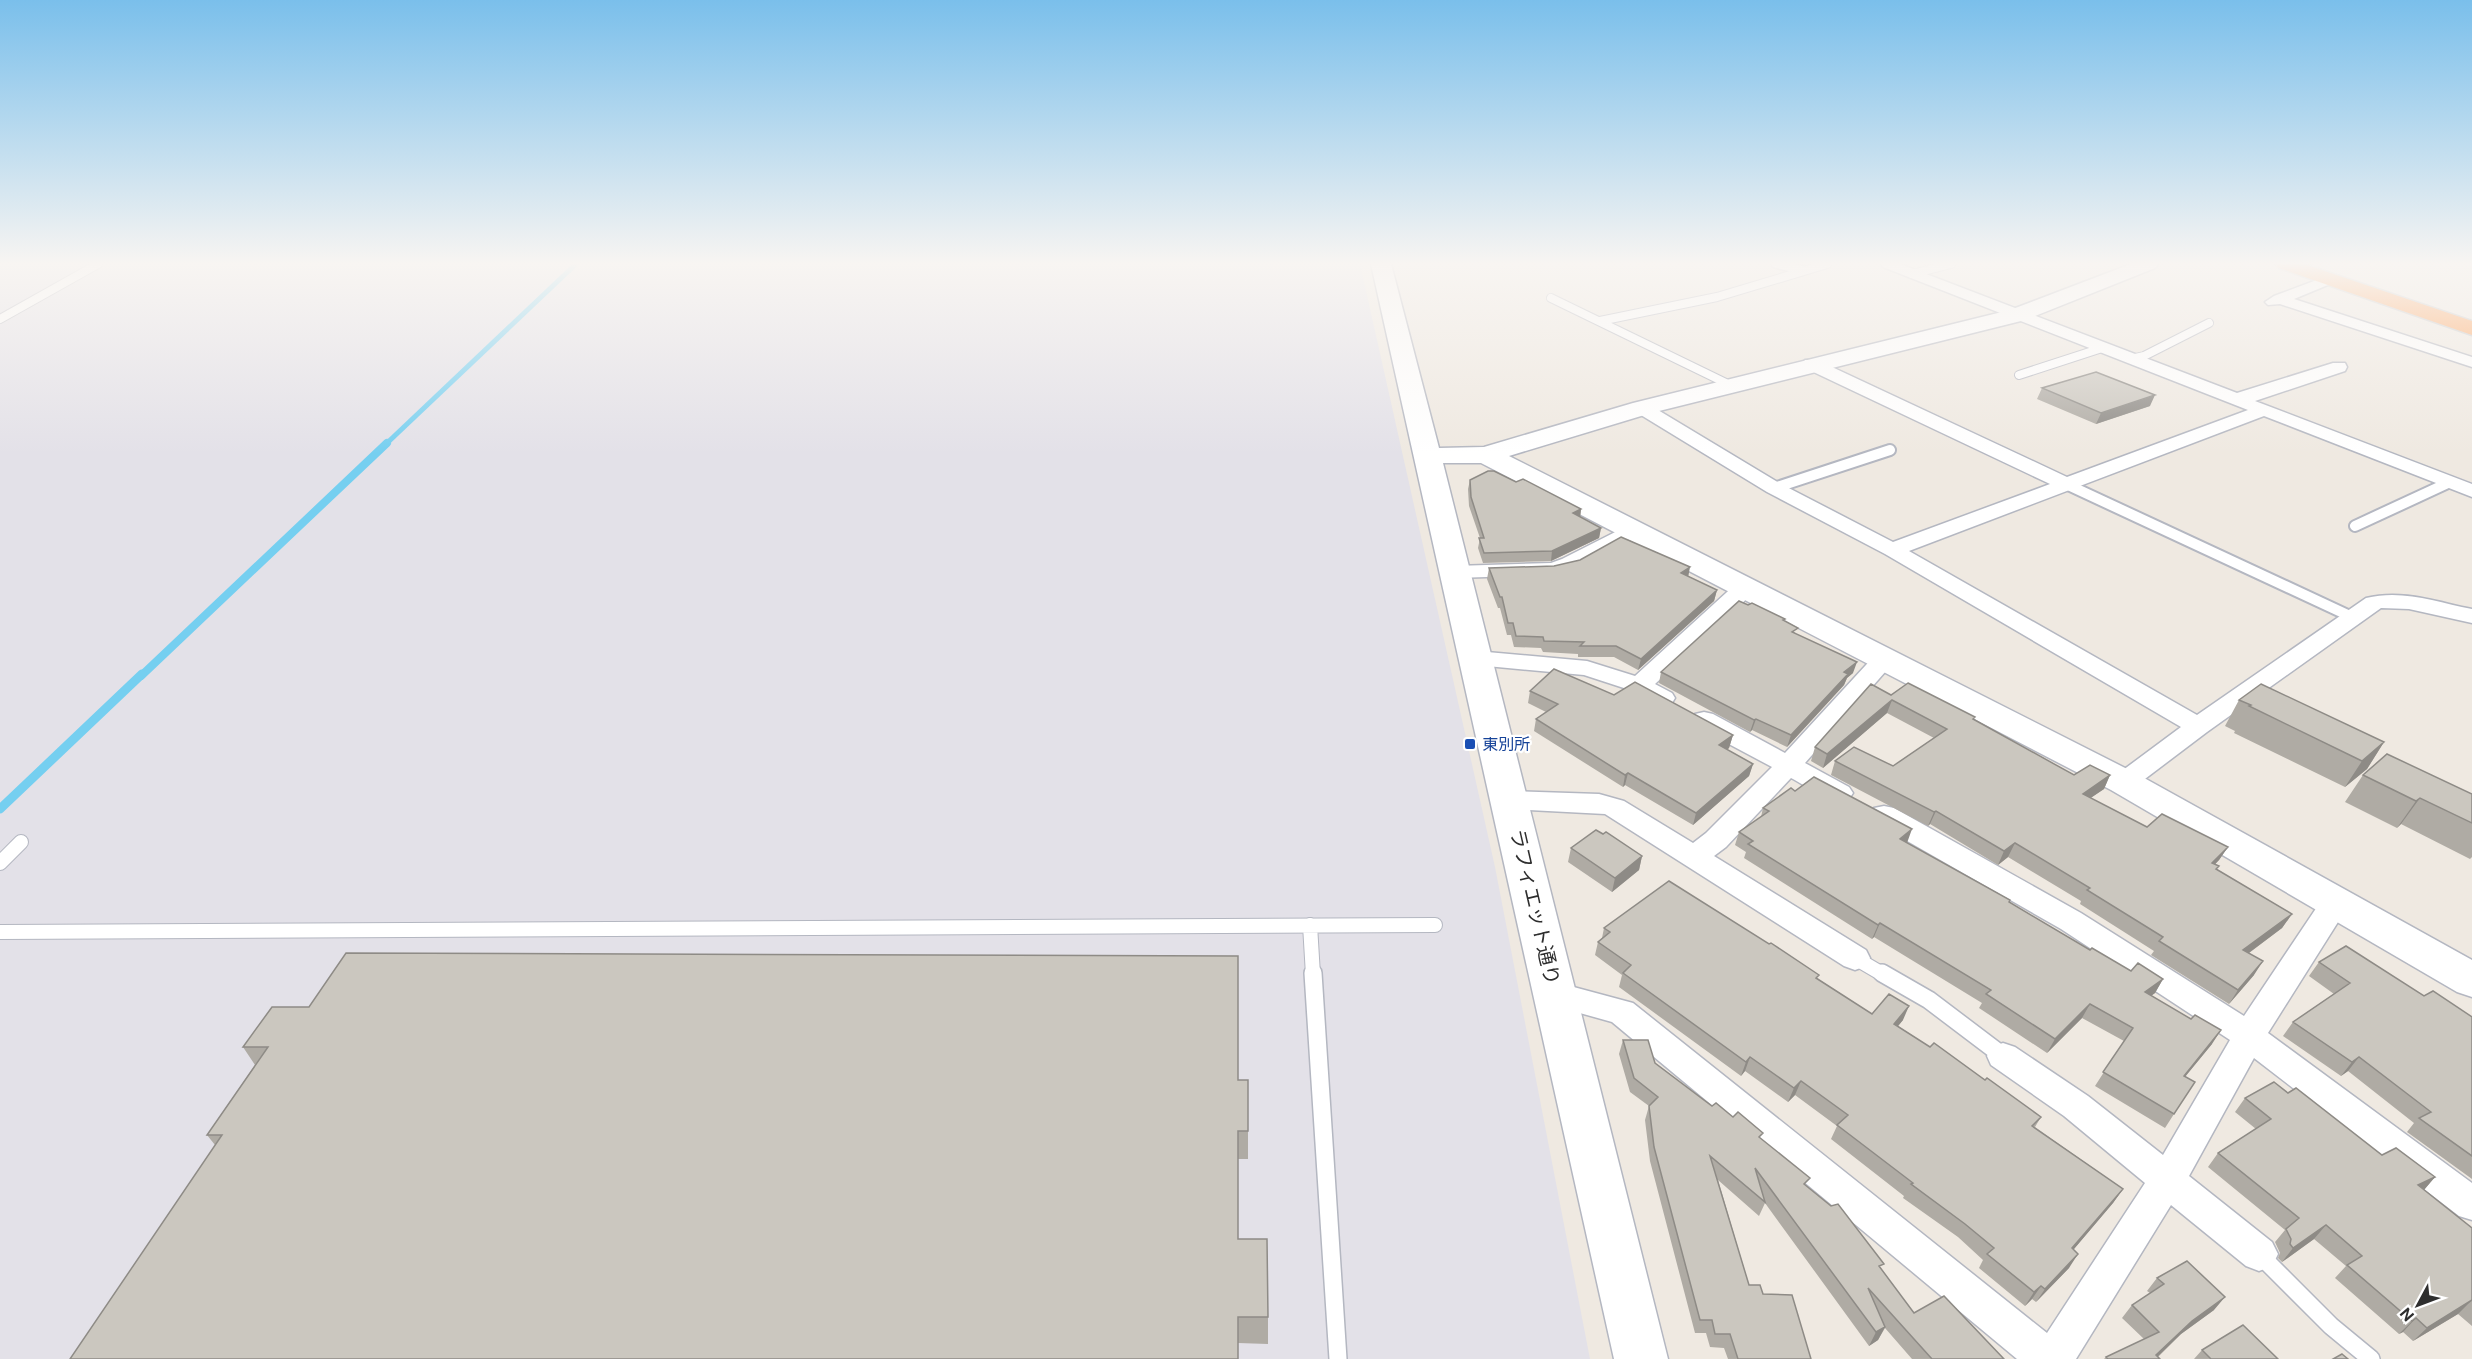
<svg xmlns="http://www.w3.org/2000/svg" width="2472" height="1359" font-family="'DM Sans','Noto Sans JP',sans-serif">
	<style>
		.industrial { fill: #e3e1e8 }
		.lines { fill: none; stroke-linecap: round; stroke-linejoin: round }
		.stream-far2 { stroke: #75cff0; stroke-width: 5 }
		.stream-far1 { stroke: #75cff0; stroke-width: 8 }
		.stream { stroke: #75cff0; stroke-width: 9 }
		.lane-far3-casing { stroke: #b4b7c1; stroke-width: 10 }
		.lane-far2-casing { stroke: #b4b7c1; stroke-width: 14 }
		.lane-far1-casing { stroke: #b4b7c1; stroke-width: 16 }
		.lane-casing { stroke: #b4b7c1; stroke-width: 20 }
		.street-casing { stroke: #b4b7c1; stroke-width: 3 }
		.secondary-casing { stroke: #b4b7c1; stroke-width: 3 }
		.highway-casing { stroke: #c9c9c9; stroke-width: 3 }
		.lane-far3 { stroke: #fff; stroke-width: 8 }
		.lane-far2 { stroke: #fff; stroke-width: 10 }
		.lane-far1 { stroke: #fff; stroke-width: 14 }
		.lane { stroke: #fff; stroke-width: 17 }
		.street { fill: #fff; fill-rule: evenodd }
		.secondary { fill: #fff; fill-rule: evenodd }
		.highway { fill: #ffa35c; fill-rule: evenodd }
		.wall { fill: #afaba4 }
		.shaded-wall { fill: #8e8b86 }
		.building { fill: #cbc7bf; stroke: #8e8b86; stroke-width: 1.5 }
		.transit-dot { fill: #1a4fb4; stroke: #fff; stroke-width: 2 }
		.labels { text-anchor: middle; stroke-width: 4.5; stroke-linejoin: round; paint-order: stroke }
		.transit-label { font-size: 16px; fill: #164399; stroke: #fff; text-anchor: start }
		.near-street-label { font-size: 20px; fill: #2e2e2e; stroke: #fff }
	</style>
	<rect width="100%" height="100%" fill="#efe9e1"/>
	<path class="industrial" d="M0,264H1360L1495,867L1590,1359H0Z"/>
	<g class="lines">
		<path class="stream-far2" d="M386,444L576,264"/>
		<path class="stream-far1" d="M141,676L387,443"/>
		<path class="stream" d="M0,809L142,674"/>
		<g class="lane-far3-casing">
			<path id="lane-far3" d="M1912,274L1951,264
				M1551,298L1730,385
				M0,319L98,264
				M1600,321L1717,297L1827,264
				M2131,359L2144,356L2209,323
				M2019,375L2102,348"/>
		</g>
		<g class="lane-far2-casing">
			<path id="lane-far2" d="M2066,484L2352,617
				M1774,488L1890,450
				M2355,526L2450,482"/>
		</g>
		<g class="lane-far1-casing">
			<path id="lane-far1" d="M0,863L21,842
				M1310,925L1313,975
				M0,932L1435,925
				M1855,958L1884,975"/>
		</g>
		<g class="lane-casing">
			<path id="lane" d="M1313,973L1338,1359
				M1882,973L1929,1000L2003,1056
				M2260,1255L2331,1326L2371,1359"/>
		</g>
		<g class="street-casing">
			<path id="street" d="M1771,264C1783,263 1801,262 1810,271L1803,275L1773,267Z
				M1881,264H1900L2237,393L2333,363H2345L2347,367L2345,371L2255,401L2472,484V497L2264,416L1909,551L2197,715L2366,598C2403,589 2436,602 2472,609V623L2409,609L2381,608L2207,732L2133,788L2124,791L2115,788L2111,782L2115,776L2181,727L1885,554L1767,492L1636,412L1633,408L1636,404H1648L1781,484L1893,542L2050,484L1805,368L1803,364L1805,360H1817L2067,477L2248,410L1883,267Z
				M2330,275L2337,279L2335,282L2294,299L2472,357V367L2280,304L2268,305L2265,302L2274,296Z
				M1633,523L1640,525L1643,529L1640,533L1578,569L1552,575L1455,578L1447,577L1444,572L1447,567L1455,566L1551,563L1562,559Z
				M1746,580L1754,582L1757,587L1754,592L1655,684L1672,693L1675,698L1672,703L1663,705L1654,703L1630,690L1584,675L1476,665L1468,663L1464,658L1468,653L1476,651L1587,661L1635,676L1738,582Z
				M1885,651L1893,653L1897,658L1893,663L1805,763L1849,787L1853,793L1849,799C1829,805 1809,787 1791,778L1726,847L1714,856L1866,950L1870,958L1866,966L1855,970L1844,966L1605,814L1511,809L1502,806L1498,800L1502,794L1511,791L1599,794L1624,801L1693,843L1706,833L1772,767L1695,726L1692,720L1695,714L1704,712L1713,714L1785,753L1877,653Z
				M1884,806L1894,808L2081,913L2244,1016L2325,895L2335,892L2345,895L2350,903L2268,1033L2472,1183V1220L2459,1216L2254,1058L2189,1176L2272,1242L2278,1254L2272,1266L2259,1271L2246,1266L2171,1205L2076,1359H2017L1612,1022L1544,1003L1539,994L1544,985L1555,982L1633,1003L2047,1333L2145,1183L2064,1116L1991,1065L1987,1056L1991,1047L2003,1043L2015,1047L2088,1096L2163,1155L2230,1040L2061,929L1874,822L1870,815L1874,808Z"/>
		</g>
		<g class="secondary-casing">
			<path id="secondary" d="M1371,264H1391L1439,448L1484,447L1633,403L2010,310L2131,264H2158L2155,268L2025,320L1651,413L1509,456L2137,774L2472,960V997L2457,992L2111,790L1481,463H1443L1668,1359H1614Z"/>
		</g>
		<g class="highway-casing">
			<path id="highway" d="M2276,264H2304L2472,321V335L2279,268Z"/>
		</g>
		<use href="#lane-far3" class="lane-far3"/>
		<use href="#lane-far2" class="lane-far2"/>
		<use href="#lane-far1" class="lane-far1"/>
		<use href="#lane" class="lane"/>
		<use href="#street" class="street"/>
		<use href="#secondary" class="secondary"/>
		<use href="#highway" class="highway"/>
	</g>
	<path class="wall" d="M2042,388L2150,406L2096,424L2037,399Z
		M1470,480L1516,482L1581,509L1580,517L1601,528L1599,538L1551,561L1483,563L1478,548L1480,538L1469,506L1468,489Z
		M1489,568L1688,576L1717,590L1714,601L1638,670L1614,657H1578V654L1543,652L1541,648L1514,647L1511,635H1507L1500,608H1498L1487,579Z
		M1785,621L1796,634L1853,673L1847,678L1844,685L1787,747L1752,730L1750,732L1659,683L1661,672Z
		M1530,691L1614,695L1733,735L1729,748L1727,750L1753,764L1749,776L1693,825L1625,785L1623,787L1534,731L1536,719L1546,712L1528,703Z
		M1891,695L1974,719L2074,775H2110L2104,789L2090,798L2147,827L2228,847L2219,860L2215,864L2219,866L2216,870L2292,914L2282,928L2249,953L2254,975L2229,1004L2151,955L2154,951L2080,904L2081,901L2008,857L1998,865L1930,824L1928,826L1831,775L1835,761L1893,766L1934,738L1887,713L1823,768L1811,761L1815,747Z
		M2239,700L2384,742L2367,769L2345,787L2234,733L2235,731L2225,726Z
		M2363,775L2472,794V857L2470,859L2401,824L2397,828L2345,802Z
		M1795,791L1907,843L2009,902L2090,950L2131,971L2163,979L2155,993L2151,996L2212,1044L2185,1077L2174,1114L2165,1128L2095,1086L2124,1041L2082,1018L2047,1053L1979,1008L1982,1003L1874,937L1872,939L1744,858L1746,852L1735,845L1739,832L1761,817L1763,808Z
		M1603,834L1642,856L1639,870L1612,892L1568,862L1571,848Z
		M1604,928L1818,979L1872,1014L1903,1020L1898,1026L1930,1047L1985,1080L2041,1117L2035,1127L2123,1189L2113,1203L2073,1250L2069,1268L2036,1302L2032,1299L2025,1306L1979,1268L1983,1260L1958,1237L1903,1198L1904,1196L1831,1139L1837,1126L1795,1095L1788,1102L1745,1071L1741,1076L1619,987L1622,975L1595,955L1598,942L1602,938Z
		M2319,962L2424,996L2472,1017V1179L2407,1132L2414,1123L2348,1071L2341,1076L2283,1036L2293,1022L2334,994L2309,976Z
		M272,1007L1238,1080H1248V1159H1238V1239L1268,1317V1344L1238,1343L215,1145L207,1135L255,1065L243,1047Z
		M1623,1040L1712,1106L1761,1139L1806,1186L1882,1270L1914,1313L2004,1359H1912L1885,1328L1878,1340L1869,1346L1765,1203L1759,1216L1718,1180L1749,1285L1763,1294L1811,1359H1728L1724,1348L1710,1347L1706,1333H1695L1650,1161L1645,1120L1649,1106L1630,1092L1619,1054Z
		M2288,1093L2382,1155L2435,1177L2424,1190L2472,1228V1326L2458,1314L2413,1341L2403,1332L2399,1334L2335,1278L2346,1266L2314,1239L2282,1262L2278,1258L2280,1253L2275,1242L2285,1230L2208,1167L2218,1153L2256,1129L2235,1112L2245,1098Z
		M2157,1278L2214,1310L2181,1334L2158,1357L2160,1359H2104L2106,1357L2144,1339L2122,1318L2132,1305L2150,1293L2147,1291Z
		M2202,1350L2278,1359H2194Z"/>
	<path class="shaded-wall" d="M2155,395L2150,406L2096,424L2101,413Z
		M1581,509L1580,519L1573,513Z
		M1601,528L1599,538L1551,561L1552,551Z
		M1690,567L1688,578L1681,573Z
		M1717,590L1714,601L1638,670L1641,659Z
		M1857,662L1853,673L1847,678L1844,685L1787,747L1791,735L1844,672Z
		M1892,700L1887,713L1823,768L1827,754Z
		M1756,719L1752,730L1750,732L1754,720Z
		M1733,735L1729,748L1716,758L1719,745Z
		M2384,742L2367,769L2345,787L2362,761Z
		M1753,764L1749,776L1693,825L1696,813Z
		M1628,773L1625,785L1623,787L1625,775Z
		M2110,775L2104,789L2076,808L2083,794Z
		M2420,798L2401,824L2397,828L2416,801Z
		M1936,811L1930,824L1928,826L1934,812Z
		M1912,829L1907,843L1900,839Z
		M2015,843L2008,857L1998,865L2004,851Z
		M2228,847L2219,860L2204,876L2212,863Z
		M1642,856L1639,870L1612,892L1615,878Z
		M2292,914L2282,928L2234,964L2243,950Z
		M1880,923L1874,937L1872,939L1878,925Z
		M2263,961L2254,975L2229,1004L2238,990Z
		M2163,979L2155,993L2137,1006L2145,992Z
		M2090,1004L2082,1018L2047,1053L2055,1039Z
		M1909,1006L1903,1020L1888,1038L1894,1024Z
		M2221,1030L2212,1044L2174,1090L2184,1076Z
		M1750,1057L1745,1071L1741,1076L1746,1062Z
		M2359,1057L2348,1071L2341,1076L2352,1062Z
		M1801,1081L1795,1095L1788,1102L1794,1088Z
		M2435,1177L2423,1191L2418,1185Z
		M2123,1189L2113,1203L2063,1262L2072,1248Z
		M2326,1225L2314,1239L2282,1262L2293,1248Z
		M2078,1254L2069,1268L2036,1302L2045,1289Z
		M2041,1286L2032,1299L2025,1306L2034,1292Z
		M2225,1297L2214,1310L2181,1334L2155,1359L2156,1355L2192,1321Z
		M2472,1300L2458,1314L2413,1341L2427,1328Z
		M2416,1318L2403,1332L2399,1334L2412,1321Z
		M1885,1327L1878,1340L1869,1346L1876,1332Z"/>
	<path class="building" d="M2096,372L2155,395L2101,413L2042,388Z
		M1488,471H1494L1516,482L1523,479L1581,509L1573,513L1601,528L1552,551L1484,553L1479,538H1484L1471,497L1470,480Z
		M1621,537L1690,567L1681,573L1717,590L1641,659L1616,646H1580L1584,642L1544,641L1543,637L1516,636L1513,623H1508L1502,597H1500L1489,568L1554,566L1580,560Z
		M1739,601L1748,605L1752,603L1785,619L1783,620L1798,628L1792,632L1857,662L1844,672L1848,674L1791,735L1756,719L1754,720L1661,672Z
		M1554,669L1614,695L1635,682L1733,735L1719,745L1753,764L1696,813L1628,773L1625,775L1536,719L1558,704L1530,691Z
		M1908,683L1975,717L1973,719L2074,775L2090,765L2110,775L2083,794L2147,827L2162,814L2228,847L2212,863L2219,866L2216,869L2292,914L2243,950L2263,961L2238,990L2159,941L2163,937L2087,890L2090,888L2015,843L2004,851L1936,811L1934,812L1835,761L1854,747L1893,766L1947,729L1892,700L1827,754L1815,747L1871,684L1891,695Z
		M2261,684L2384,742L2362,761L2249,706L2251,705L2239,700Z
		M2387,754L2472,794V823L2420,798L2416,801L2363,775Z
		M1814,777L1912,829L1900,839L2010,900L2009,902L2090,950L2092,948L2131,971L2138,963L2163,979L2145,992L2191,1019L2195,1015L2221,1030L2184,1076L2195,1082L2174,1114L2103,1072L2133,1028L2090,1004L2055,1039L1986,994L1991,990L1880,923L1878,925L1748,844L1753,841L1739,832L1769,811L1763,808L1791,788L1795,791Z
		M1596,830L1603,834L1606,832L1642,856L1615,878L1571,848Z
		M1669,881L1769,944L1771,943L1819,975L1816,978L1872,1014L1889,994L1909,1006L1894,1024L1930,1047L1934,1043L1985,1080L1987,1078L2041,1117L2032,1126L2123,1189L2072,1248L2078,1254L2045,1289L2041,1286L2034,1292L1987,1254L1994,1248L1965,1224L1911,1184L1913,1183L1837,1125L1848,1115L1801,1081L1794,1088L1750,1057L1746,1062L1623,973L1631,965L1598,942L1610,932L1604,928Z
		M2346,946L2424,996L2433,991L2472,1017V1156L2419,1118L2431,1112L2359,1057L2352,1062L2293,1022L2350,983L2319,962Z
		M346,953L1238,956V1080H1248V1131H1238V1239H1267L1268,1317H1238V1359H70L222,1135H207L268,1047H243L272,1007H309Z
		M1623,1040H1648L1655,1063L1712,1106L1716,1103L1733,1117L1738,1112L1763,1133L1759,1137L1810,1178L1804,1184L1831,1206L1838,1204L1884,1264L1879,1266L1914,1313L1944,1296L2004,1359H1932L1868,1288L1885,1327L1876,1332L1755,1168L1765,1202L1710,1156L1749,1285H1760L1763,1294L1792,1295L1811,1359H1738L1730,1334H1715L1712,1320H1700L1654,1147L1649,1106L1658,1097L1634,1078Z
		M2274,1082L2288,1093L2296,1088L2382,1155L2396,1148L2435,1177L2418,1185L2472,1228V1300L2427,1328L2416,1318L2412,1321L2347,1265L2362,1256L2326,1225L2293,1248L2290,1244L2291,1239L2286,1229L2299,1218L2218,1153L2271,1119L2245,1098Z
		M2187,1261L2225,1297L2192,1321L2156,1355L2160,1359H2108L2106,1357L2159,1332L2132,1305L2164,1284L2157,1278Z
		M2243,1325L2278,1359H2211L2202,1350Z
		M2342,1354L2348,1359H2333Z"/>
	<linearGradient id="sky" x2="0" y2="1"><stop stop-color="#7abfeb"/><stop offset="0.58" stop-color="#f8f5f2"/><stop offset="1" stop-color="#f8f5f2" stop-opacity="0"/></linearGradient>
	<rect width="2472" height="454" fill="url(#sky)"/>
	<rect class="transit-dot" x="1464" y="738" width="12" height="12" rx="3"/>
	<g class="labels">
		<g class="transit-label">
			<text x="1482" y="750">東別所</text>
		</g>
		<g class="near-street-label">
			<text transform="translate(1535 907) rotate(77)" y="7">ラフィエット通り</text>
		</g>
	</g>
	<g transform="translate(2418 1305) rotate(229)" stroke="#ffffff" stroke-width="4.5" paint-order="stroke">
	<path d="M0-4.5L10 22L0 15L-10 22Z" fill="#2e2e2e"/>
	<text y="-9" font-size="16" font-weight="bold" text-anchor="middle" fill="#2e2e2e">N</text>
	</g>
</svg>
